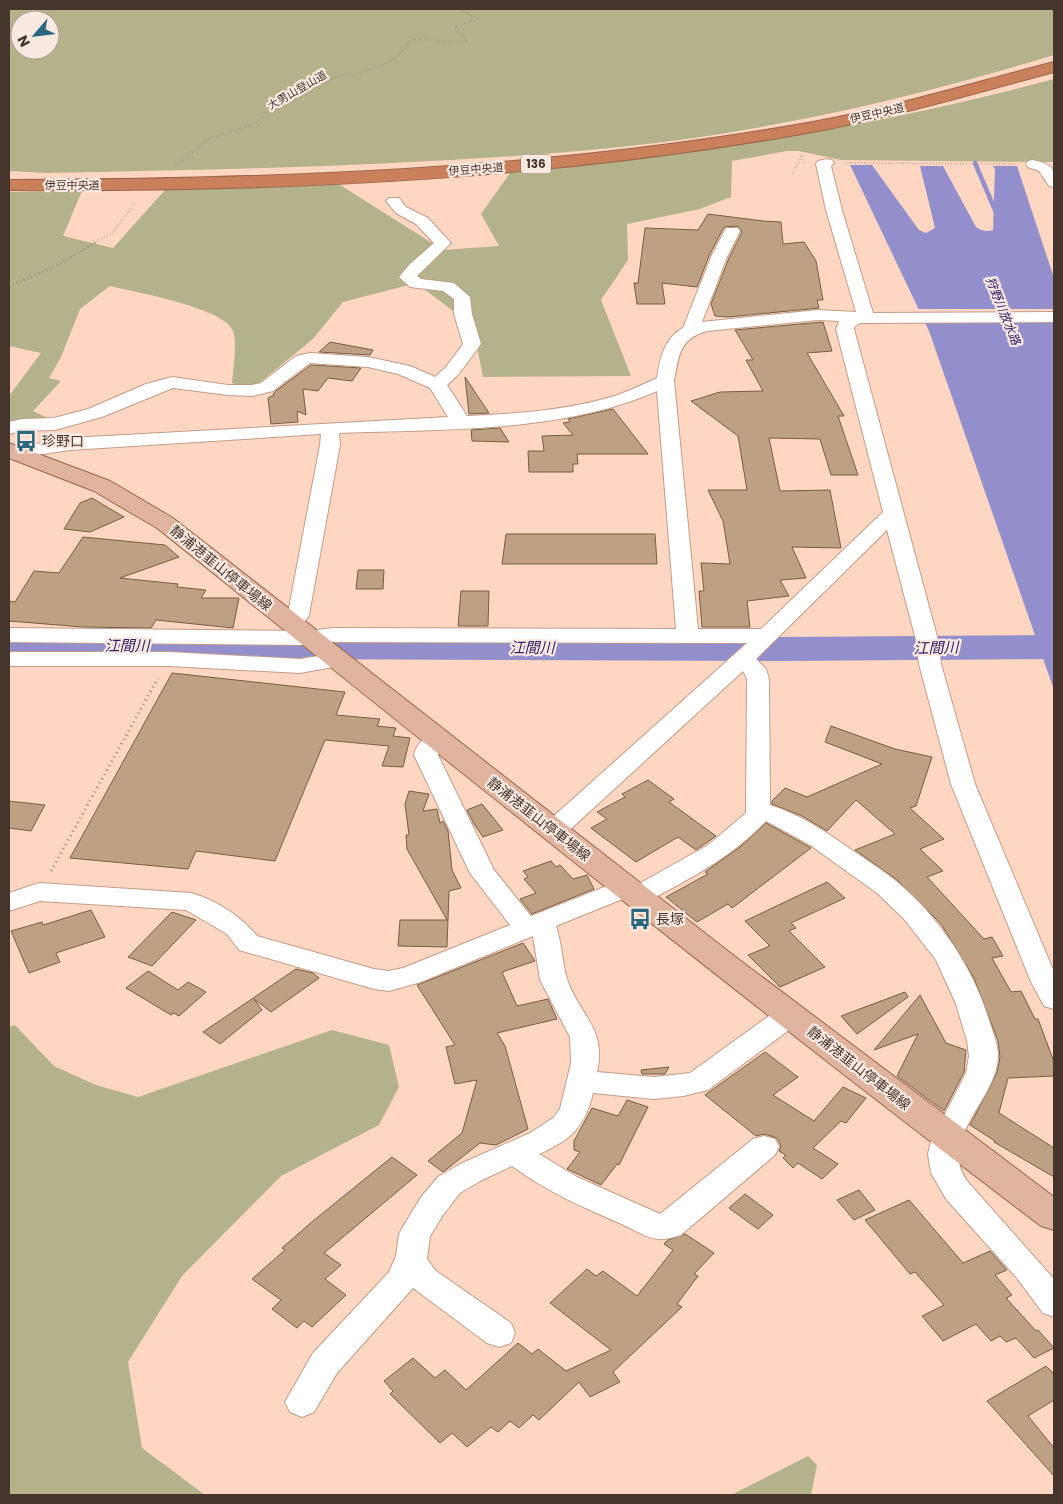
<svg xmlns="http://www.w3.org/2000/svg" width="1063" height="1504" font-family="Poppins,'Noto Sans JP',sans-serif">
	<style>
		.green { fill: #b3b28a; fill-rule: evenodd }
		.water { fill: #938fcc }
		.pier { fill: #ffd6c2 }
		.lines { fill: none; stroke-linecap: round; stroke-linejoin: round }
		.stream { stroke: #938fcc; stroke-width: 4.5 }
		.river { fill: #938fcc; fill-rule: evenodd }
		.building { fill: #bea183; stroke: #775d41 }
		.minor-casing { stroke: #c29c89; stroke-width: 2 }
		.major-casing { stroke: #9b664b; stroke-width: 2 }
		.highway-casing { stroke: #9b664b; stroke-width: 2 }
		.path-far2 { stroke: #a28678; stroke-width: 2; stroke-dasharray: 0.5 2.5; stroke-linecap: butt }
		.path-far1 { stroke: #a28678; stroke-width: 2.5; stroke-dasharray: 1 3; stroke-linecap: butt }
		.path { stroke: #a28678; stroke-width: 3; stroke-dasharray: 1 4; stroke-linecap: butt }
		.minor { fill: #fff; fill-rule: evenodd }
		.major { fill: #dfb39d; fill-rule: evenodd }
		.highway { fill: #ca805b; fill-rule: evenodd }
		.labels { text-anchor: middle; stroke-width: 4.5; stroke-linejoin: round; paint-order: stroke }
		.far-street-label { font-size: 11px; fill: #45352d; stroke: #fae9e1 }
		.shield { fill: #fae9e1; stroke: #7b6b63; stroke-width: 1 }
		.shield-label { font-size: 12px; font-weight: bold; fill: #45352d }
		.far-water-label { font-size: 12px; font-style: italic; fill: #31226a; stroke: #fae9e1 }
		.poi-label { font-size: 14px; fill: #45352d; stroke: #fae9e1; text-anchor: start }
		.street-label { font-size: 14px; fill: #45352d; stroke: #fae9e1 }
		.water-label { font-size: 15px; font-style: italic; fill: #31226a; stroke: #fae9e1 }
	</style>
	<rect width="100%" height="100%" fill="#ffd6c2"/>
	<path class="green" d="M9,9H1054V55C912,98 767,132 620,147C429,166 238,169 47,173L9,171ZM20,20H50V50H20Z
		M1054,79V162L841,160L799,151H787L732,161L731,197L700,209L627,224L628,260L601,300L631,376L483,377L473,326L416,283L343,302L313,339L253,388L232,383C233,369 238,340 232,329C220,307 135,292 110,286L80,309L61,357L49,378L61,381L33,411L50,419L9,424V396L41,353L9,346V192L82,191L63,236L113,248L165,190L337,183L443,250L499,246L481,214L510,173C694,154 876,127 1054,79Z
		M15,1025L54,1066L96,1085L138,1097L332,1030L389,1045L399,1087L379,1125L281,1176L182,1276L128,1362L142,1448L205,1495H9V1027Z
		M808,1456L817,1465L811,1495H731Z"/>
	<path class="water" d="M850,165H872L919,230L926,233L935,228L920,166H943L976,227C982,231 986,232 993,230L995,169L993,166H1017L1054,278V690L929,331Z"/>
	<path class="pier" d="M917,309H1054V320H922Z"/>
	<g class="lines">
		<path class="stream" d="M975,163L998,217"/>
		<path class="river" d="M9,634L783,637L1054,635V659L783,661L9,658Z"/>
	</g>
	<path class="building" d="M708,214L763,221L781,222L783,244L804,242L816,261L823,300H817L819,308L728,317L715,316L711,304L729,258L742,232L738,226L724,227L709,256L697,287L662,283L665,304H637L634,283H638L645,228L698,230Z
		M823,322L832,351L807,353L844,416H838L858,475H831L820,439L769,438L780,491L830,490L841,548L792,547L806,578L780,580L789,596L747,601L750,627H702L699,591H704L701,563L730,564L723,521L708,490H747L738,436L691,401L720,392L763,391L746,360H753L735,330Z
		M330,342L373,350L370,355L319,352Z
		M311,365L361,368L352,381L328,378L318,391L303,389L306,415L297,411L298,422L271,424L268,398L274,395L273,394L277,390Z
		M465,377L489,413L469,414Z
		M613,409L648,454H577L578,464H573V472H529L528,451H544L542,436L573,435L563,423L570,422L568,419Z
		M500,428L509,442L472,441L471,430Z
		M92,498L124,517L90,532L64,529L80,503Z
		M506,534H655L657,564H502Z
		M83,537L165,545L179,557L120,578L178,584L177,587L206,590L201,598H239L233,628L156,620L151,628L83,627L9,621V601L15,602L34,571L59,573Z
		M358,570H384L383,589H356Z
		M461,591H489L488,626H458Z
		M172,673L345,692L336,715L380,719L377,726L396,728L393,736L410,738L403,767L382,766L389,746L325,740L275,861L196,851L188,869L70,858Z
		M831,726L895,749L932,757L916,806L910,808L944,839L920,849L943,871L927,877L984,939L992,937L1003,956L992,958L1011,992L1021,991L1035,1019H1038L1054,1062V1076L1008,1078L999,1113L1054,1148V1177L994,1142L995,1141L970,1125L997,1073L1000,1057L998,1041L974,978L941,924L897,880L855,850L895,834L856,800L827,831L802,816L772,804V801L785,788L807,797L882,764L825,742Z
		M648,780L674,799L669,802L716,836L696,850L678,837L636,862L591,828L607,819L597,812L625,797L622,794Z
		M409,791L429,794L423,811L437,809L440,823L443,821L448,831L452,870L461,888L449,891L447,947L398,946L400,920H447L407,849L406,835H409L405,804Z
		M9,801L45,805L31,831L9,828Z
		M482,804L503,830L483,837L474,824L467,810Z
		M766,823L811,848L732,908L728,904L697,922L666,897L708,874L705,872L740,847Z
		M551,861L556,867L560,865L573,879L587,875L594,889L532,914L520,899L536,893L524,879L528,877L523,871Z
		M827,882L845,898L791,923L796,928L789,931L825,967L780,987L748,955L770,946L745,921Z
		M91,910L105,937L56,953L60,962L29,973L11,931L42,922L43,925Z
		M172,912L196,920L152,966L128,957Z
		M523,943L535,961L502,972L517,1006L548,999L557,1019L497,1033L505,1046L528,1129L496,1145L480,1143L443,1172L428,1161L462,1133L477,1080L455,1084L446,1047L455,1045L417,985Z
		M296,969L313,973L319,978L271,1012L254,999L262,1010L220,1044L203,1032Z
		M148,971L178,990L188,982L206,992L179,1016L174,1013L171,1015L126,988Z
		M905,992L908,997L857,1034L841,1016Z
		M920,995L946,1043L966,1050L964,1072L944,1111L897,1076L918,1034L874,1050Z
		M765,1052L798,1077L773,1095L814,1121L843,1087L866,1098L846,1123L841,1121L813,1148L838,1164L822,1179L798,1163L793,1168L783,1158L786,1155L779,1151L781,1146L777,1138L764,1134L756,1136L705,1095Z
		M669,1067L665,1074H642L641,1070Z
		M627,1100L648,1107L619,1165L617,1164L601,1185L567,1169L580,1152L574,1150V1141L592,1108L618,1116Z
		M392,1157L417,1175L324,1253L341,1265L325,1279L346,1295L312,1327L304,1321L297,1328L272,1309L281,1300L252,1279L285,1250L282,1248L313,1221Z
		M859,1190L875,1210L854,1220L837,1200Z
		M745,1194L773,1215L758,1229L729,1208Z
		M909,1200L963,1263L990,1251L1007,1270L995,1275L1012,1295L1006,1298L1036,1331L1038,1330L1054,1348L1034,1358L1016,1338L1006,1342L1000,1336L991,1341L976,1324L943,1341L922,1316L944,1305L915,1272L910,1274L865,1220Z
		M685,1234L714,1253L694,1274L698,1276L677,1304L682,1307L613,1372L620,1382L590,1397L579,1382L539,1420L533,1415L519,1428L510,1421L498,1432L491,1427L467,1447L452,1433L440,1443L390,1394L393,1391L384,1381L413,1358L435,1378L445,1370L466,1390L518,1343L532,1354L538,1349L566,1371L611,1350L550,1303L587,1269L596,1276L603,1271L637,1296L673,1250L664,1244L668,1240Z
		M1046,1366L1054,1374V1400L1028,1416L1054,1448V1476L987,1401Z"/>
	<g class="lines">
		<g class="minor-casing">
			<path id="minor" d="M827,159L832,160L834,163L831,166L842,210L873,313L1054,312V322L860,323L855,326L854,329L938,640L941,664L975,784L1054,972V1009L1044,1006L1031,982L951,784L919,664L916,640L887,530L756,659L766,669L769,679L770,805C799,814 825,831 849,848C865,859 881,869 896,881C938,916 971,964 988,1017C992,1030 998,1043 998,1057C997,1099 936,1140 968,1182L1054,1279V1317L1043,1313L1016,1277L946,1199L931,1173L928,1154L931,1141L966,1073L969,1056L967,1041L956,1004L936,960L904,919L877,893L810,845L766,821C732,857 690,879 646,902L637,905L628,902L625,898L556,926C562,944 562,962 567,979C579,1015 607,1028 597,1072L654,1077L690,1073L780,1008L790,1005L800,1008L804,1015L800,1022L708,1090L683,1096L654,1099L593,1093C585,1127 571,1140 539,1154L577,1177L660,1214L753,1139L764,1136L775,1139L779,1147L775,1155L681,1235C674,1237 666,1240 658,1239C647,1238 636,1231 626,1226C587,1209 547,1192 512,1166L482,1180L460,1193L443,1215L430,1236L427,1259L436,1271L511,1323L515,1333L511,1343L499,1347L487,1343L413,1288L337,1373L314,1412L302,1417L290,1412L285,1402L313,1353L389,1272L396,1256L399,1234L404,1225L421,1197L438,1177L460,1164L530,1133L553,1118L560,1109L571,1063L570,1037L540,980L533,936L421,982L389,991L374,989L239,950L227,934L186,910L40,901L9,911V893L39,883L191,893C216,900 242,917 257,936L374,969L389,971L403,968L510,925L470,873L414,755C418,739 431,731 447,735L451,740L447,745L439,750L438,755L494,870L531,916L617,882L626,879L635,882L637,885L708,845L746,813L747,679L743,671L563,836L554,838L545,836L542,830L545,824L747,643L333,642L309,645L9,642V628L309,631L333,628L676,629L657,391C562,433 442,429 339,433L340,445L309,615C302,626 295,631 282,628L279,623L288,613L320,445L321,434L70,450L16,458L9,456V449L70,438L448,417L430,388L398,374L368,367L310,363L273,391L253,396L228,395L173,388L102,417L55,430L22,431L9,434V422L22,419L54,418L88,409L146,384L172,377L228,385H252L261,383L296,356L310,353L368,357L410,366L435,377L446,367L463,344L454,314V299L443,291L410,287L399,277L410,264L434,243L416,224L396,213L386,201L389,198H399L406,207L428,218L451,243L417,276L421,279L454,283L470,297L472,314L481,344L458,375L447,385L467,416C516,414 570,410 618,395C631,390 644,384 657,378C660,359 664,338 683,328L711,257L726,228H738L740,231L727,257L702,322L818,310L856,312L826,210L816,164L818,161ZM818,320L839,321L836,329L883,512L761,629H698L674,381C679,355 679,339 707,331Z
				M1033,160C1054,165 1054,167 1054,187L1049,186L1039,171L1028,167L1026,164L1028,161Z
				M9,652H169L300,659L336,653L344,655L347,660L344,665L300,673L169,666H9Z"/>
		</g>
		<g class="major-casing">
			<path id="major" d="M9,443L110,481L173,518L729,952L1054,1197V1230L1041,1226C742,999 450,763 157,528L94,491L9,458Z"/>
		</g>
		<g class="highway-casing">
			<path id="highway" d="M1054,62V72C972,94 891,118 807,133C544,180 276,192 9,190V180C276,179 543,170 807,123C891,108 972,83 1054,62Z"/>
		</g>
		<path class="path-far2" d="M398,9H404
			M846,163L1017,164
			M176,166L208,139L249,126L336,76L357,74L383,65L398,56L411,40C431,37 449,46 467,41L455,27L478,19L459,9
			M793,173L802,155L804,162
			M94,243L113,232L135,203"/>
		<path class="path-far1" d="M9,286L56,266L96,242"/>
		<path class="path" d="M51,871L158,678"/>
		<use href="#minor" class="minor"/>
		<use href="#major" class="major"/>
		<use href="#highway" class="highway"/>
	</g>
	<defs>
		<g id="bus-bare" transform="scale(1.725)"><path d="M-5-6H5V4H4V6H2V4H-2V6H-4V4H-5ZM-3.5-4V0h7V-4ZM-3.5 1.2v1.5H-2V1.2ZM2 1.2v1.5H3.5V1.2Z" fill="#2b677e" stroke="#fae9e1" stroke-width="2.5" paint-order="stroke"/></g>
	</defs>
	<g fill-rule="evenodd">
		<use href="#bus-bare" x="26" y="441"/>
		<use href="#bus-bare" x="640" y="919"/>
	</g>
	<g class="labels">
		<g class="far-street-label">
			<text transform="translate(297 90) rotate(-30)" y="4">大男山登山道</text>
			<text transform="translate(877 113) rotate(-13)" y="4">伊豆中央道</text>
			<text transform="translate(476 169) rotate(-4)" y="4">伊豆中央道</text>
			<text x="72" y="189">伊豆中央道</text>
		</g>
		<rect class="shield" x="521" y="154.5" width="30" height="19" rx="4"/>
		<g class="shield-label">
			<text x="536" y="168">136</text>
		</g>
		<g class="far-water-label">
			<text transform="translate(1003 311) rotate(68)" y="4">狩野川放水路</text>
		</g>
		<g class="poi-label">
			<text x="42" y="446">珍野口</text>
			<text x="656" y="924">長塚</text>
		</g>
		<g class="street-label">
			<text transform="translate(221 568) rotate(39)" y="5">静浦港韮山停車場線</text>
			<text transform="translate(539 819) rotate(38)" y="5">静浦港韮山停車場線</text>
			<text transform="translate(859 1068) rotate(38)" y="5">静浦港韮山停車場線</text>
		</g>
		<g class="water-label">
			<text x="127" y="651">江間川</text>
			<text x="532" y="653">江間川</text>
			<text transform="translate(936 648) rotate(-1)" y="5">江間川</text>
		</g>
	</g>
	<rect width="1063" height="1504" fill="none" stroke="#45352d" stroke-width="20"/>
	<g transform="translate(35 35) rotate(242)"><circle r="24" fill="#fae9e1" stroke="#b2a199"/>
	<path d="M0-4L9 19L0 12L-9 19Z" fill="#2b677e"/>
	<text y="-8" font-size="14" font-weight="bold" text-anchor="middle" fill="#45352d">N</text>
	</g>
</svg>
